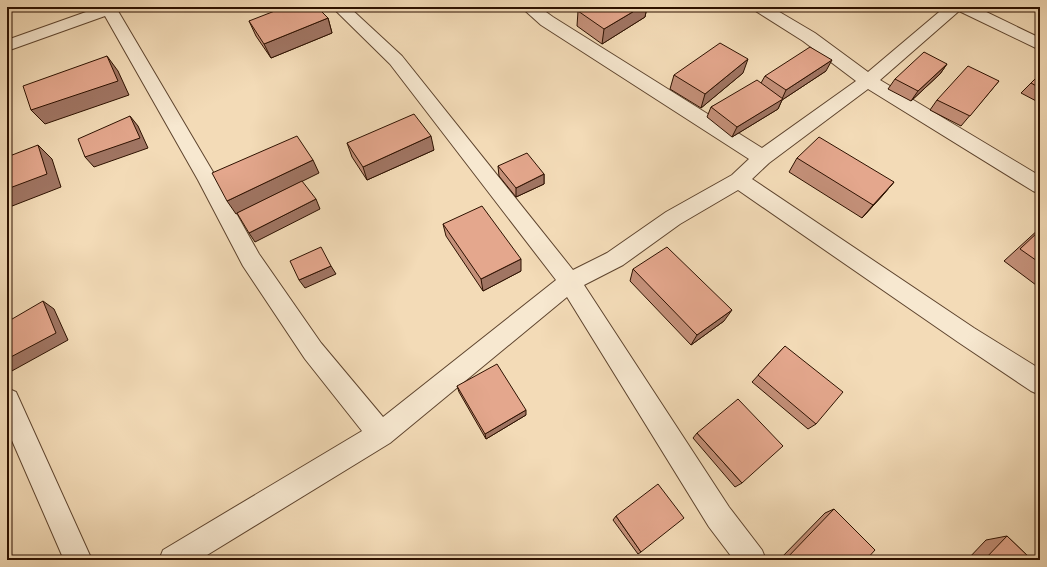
<svg xmlns="http://www.w3.org/2000/svg" width="1047" height="567" font-family="Vollkorn,serif">
	<style>
		.lines { fill: none; stroke-linecap: round; stroke-linejoin: round }
		.minor-casing { stroke: #5e442e; stroke-width: 2 }
		.minor { fill: #f7e8d0; fill-rule: evenodd }
		.wall { fill: #c49079; stroke: #2d1100 }
		.shaded-wall { fill: #a07563; stroke: #2d1100 }
		.building { fill: #e4a78d; stroke: #2d1100 }
	</style>
	<rect width="100%" height="100%" fill="#f3dbb7"/>
	<filter id="stains"><feTurbulence type="fractalNoise" baseFrequency=".005" numOctaves="4"/><feColorMatrix values="0 0 0 0 .2 0 0 0 0 .09 0 0 0 0 .02 0 0 0 .5 -.17"/></filter>
	<radialGradient id="worn" r=".72"><stop offset=".6" stop-color="#630" stop-opacity="0"/><stop offset="1" stop-color="#630" stop-opacity=".3"/></radialGradient>
	<g class="lines">
		<g class="minor-casing">
			<path id="minor" d="M100,7H123L118,11L213,172L259,254L321,343L383,417L556,280L390,64L332,7H349L402,56L573,270L607,253L666,212L732,175L749,159L541,25L521,7H539L553,17L762,148L856,81L803,41L754,10L752,7H771L815,33L868,72L945,7H976L1040,38V50L959,11L880,80L1040,176V194L1033,191L868,89L769,163L752,179L974,328L1040,369V395L1031,391L958,342L738,190L680,224L623,265L584,285L729,507L762,550L766,560H734L709,527L567,297L390,443L199,560H159L163,550L362,431L305,359L243,266L198,180L105,16L7,51V40Z
				M7,388L16,392L92,560H64L7,429Z"/>
		</g>
		<use href="#minor" class="minor"/>
	</g>
	<path class="wall" d="M585,7H647L645,17L602,44L577,26L578,11Z
		M328,18L332,33L271,58L256,36L249,21Z
		M947,64L940,74L911,101L888,89L895,79Z
		M826,71L782,100L778,109L732,137L707,117L711,107L761,83L765,76Z
		M743,73L701,108L670,89L674,75Z
		M1040,74V103L1021,93Z
		M999,81L961,126L930,110L937,100Z
		M347,143L434,150L367,180L352,157Z
		M797,158L894,182L883,195L862,218L789,172Z
		M498,166L544,174V184L516,197L499,176Z
		M443,224L521,271L483,291L446,236Z
		M1040,228V288L1004,261Z
		M633,269L724,321L691,345L630,281Z
		M785,346L816,424L808,429L752,382Z
		M457,386L526,415L486,439L459,392Z
		M697,433L742,483L735,487L693,438Z
		M834,509L866,560H779L825,513Z
		M616,516L641,552L638,554L613,520Z
		M1007,536L1032,560H967L986,540Z"/>
	<path class="shaded-wall" d="M641,7H647L645,17L602,44L604,29Z
		M328,18L332,33L271,58L264,44Z
		M107,56L118,71L129,95L45,124L31,110Z
		M748,59L743,73L701,108L705,94Z
		M832,60L826,71L782,100L778,109L732,137L737,127L782,99L786,90Z
		M947,64L940,74L911,101L918,91Z
		M130,116L138,126L148,148L94,167L85,157Z
		M431,136L434,150L367,180L363,167Z
		M38,145L52,159L61,187L7,208V189Z
		M313,160L319,173L236,214L227,201Z
		M544,174V184L516,197V188Z
		M894,182L883,195L862,218L873,205Z
		M316,199L320,209L255,242L249,233Z
		M521,259V271L483,291L481,279Z
		M331,266L336,274L305,288L299,280Z
		M43,301L54,309L68,340L10,372L7,370V359Z
		M732,310L724,321L691,345L697,335Z
		M526,410V415L486,439L485,434Z"/>
	<path class="building" d="M285,7H317L328,18L264,44L249,21Z
		M585,7H641L604,29L578,11Z
		M720,43L748,59L705,94L674,75Z
		M810,47L832,60L786,90L765,76Z
		M924,52L947,64L918,91L895,79Z
		M107,56L118,81L31,110L23,86Z
		M968,66L999,81L970,116L937,100Z
		M1040,74V88L1031,83Z
		M757,80L783,99L737,127L711,107Z
		M414,114L431,136L363,167L347,143Z
		M130,116L140,138L85,157L78,139Z
		M297,136L313,160L227,201L212,173Z
		M819,137L894,182L873,205L797,158Z
		M38,145L47,174L7,189V157Z
		M527,153L544,174L516,188L498,166Z
		M302,181L316,199L249,233L237,213Z
		M482,206L521,259L481,279L443,224Z
		M1040,230V263L1020,249Z
		M321,247L331,266L299,280L290,261Z
		M667,247L732,310L697,335L633,269Z
		M43,301L56,333L7,359V322Z
		M785,346L843,392L816,424L758,375Z
		M497,364L526,410L485,434L457,386Z
		M738,399L783,446L742,483L697,433Z
		M658,484L684,518L641,552L616,516Z
		M834,509L875,550L866,560H785Z
		M1007,536L1032,560H984Z
		M524,557L526,560H520Z"/>
	<rect width="1047" height="567" fill="none" stroke="#f3dbb7" stroke-width="24"/>
	<rect x="8" y="8" width="1031" height="551" fill="none" stroke="#2d1100" stroke-width="2"/>
	<rect x="12" y="12" width="1023" height="543" fill="none" stroke="#2d1100"/>
	<rect width="100%" height="100%" filter="url(#stains)"/>
	<rect width="100%" height="100%" fill="url(#worn)"/>
</svg>
